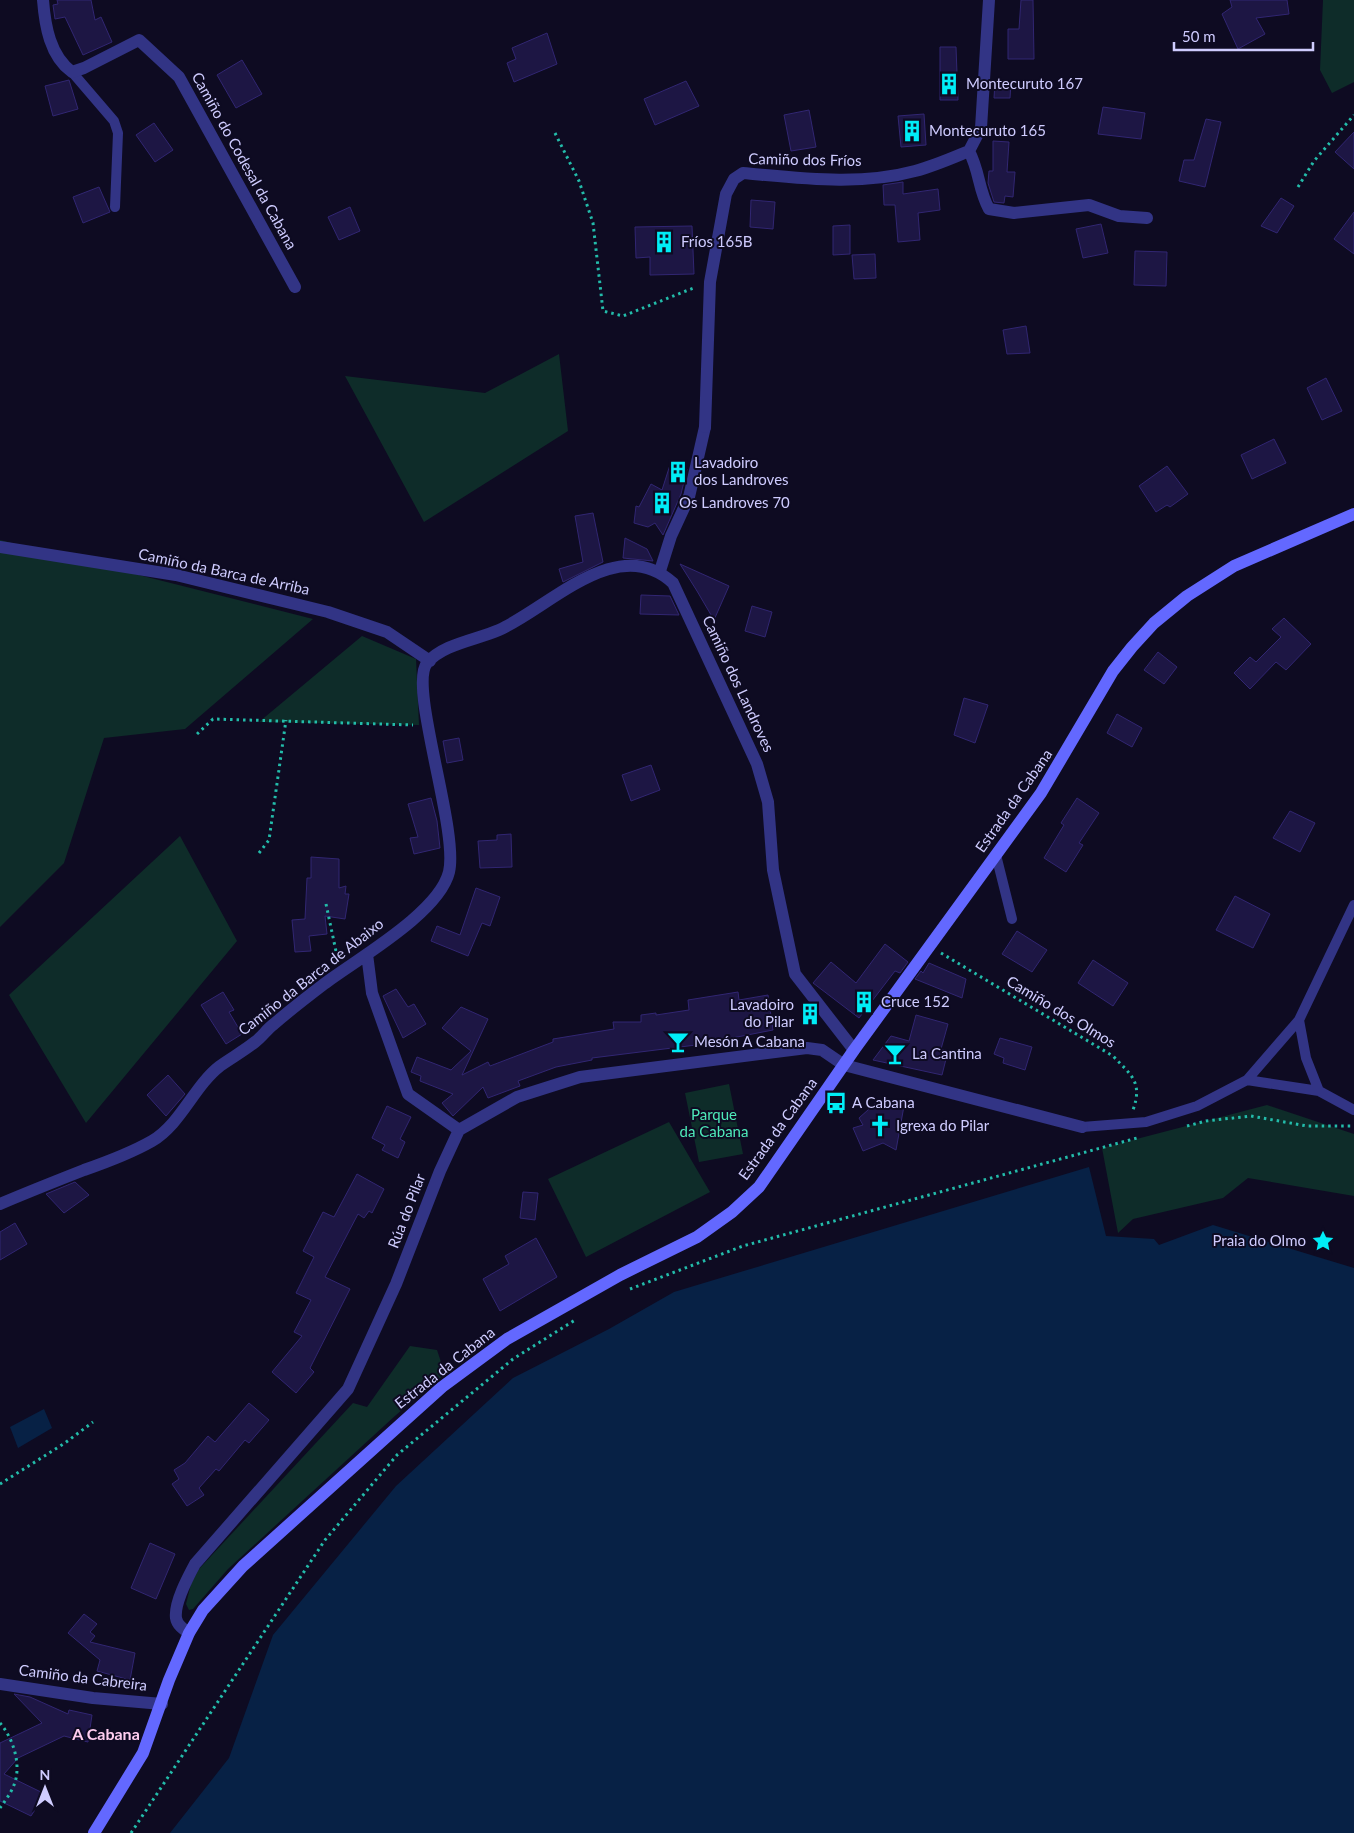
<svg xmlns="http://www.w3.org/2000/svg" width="1354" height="1833" font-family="Lato,sans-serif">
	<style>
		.green { fill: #0e2c29 }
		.water { fill: #072145 }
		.building { fill: #1d1644; stroke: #312672 }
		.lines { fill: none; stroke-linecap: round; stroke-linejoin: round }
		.path { stroke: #23bcaa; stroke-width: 3; stroke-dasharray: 2.5 4; stroke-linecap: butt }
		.service { stroke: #323485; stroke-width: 10 }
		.pedestrian { stroke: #323485; stroke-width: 12 }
		.minor { stroke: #323485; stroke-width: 12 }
		.secondary { stroke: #6368ff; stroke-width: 12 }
		.labels { text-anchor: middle; stroke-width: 4; stroke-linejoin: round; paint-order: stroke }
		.poi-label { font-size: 15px; fill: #cfccff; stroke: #0e0b22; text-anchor: start }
		.street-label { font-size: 15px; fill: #cfccff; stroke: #0e0b22 }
		.park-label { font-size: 15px; fill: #4ee9b9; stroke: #0e0b22 }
		.neighbourhood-label { font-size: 16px; font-weight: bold; fill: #ffcef0; stroke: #0e0b22 }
	</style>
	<rect width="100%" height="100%" fill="#0e0b22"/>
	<path class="green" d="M1323,0H1354V82L1332,93L1320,70Z
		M559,354L568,431L424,522L345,376L485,393Z
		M0,540L313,619L185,729L104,738L64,863L0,927Z
		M362,636L416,659L419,725L259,722Z
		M180,836L237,941L86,1123L9,995Z
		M729,1084L743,1154L699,1162L685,1093Z
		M1267,1105L1354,1134V1196L1248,1178L1223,1198L1133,1219L1118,1233L1102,1148Z
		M669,1122L710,1192L586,1257L548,1179Z
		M410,1346L437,1350L445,1374L396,1415L228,1569L193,1609L189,1610L186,1604L191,1584L199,1569L353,1403L367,1407Z"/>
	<path class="water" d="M1089,1167L1106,1236L1154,1239L1159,1245L1213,1225L1354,1268V1833H170L229,1758L273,1635L396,1486L513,1378L609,1329L674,1292Z
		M44,1409L52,1428L18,1448L10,1427Z"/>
	<path class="building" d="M57,0H91L95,20L101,17L112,42L83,55L65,17L55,19L53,5L58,4Z
		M1021,0H1033L1034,59H1008V29H1019Z
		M1230,0H1287L1289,14L1256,18L1265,34L1238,49L1222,14L1232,7Z
		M547,33L557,64L514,82L507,63L516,59L512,48Z
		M940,47H956L958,100H940Z
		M242,60L262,94L236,108L217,75Z
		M69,80L78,109L53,116L45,86Z
		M686,81L699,106L655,125L644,99Z
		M995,82L1011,83L1010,98H994Z
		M1103,107L1145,113L1141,139L1098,134Z
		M809,110L816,147L791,151L784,115Z
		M924,114L926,145L901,147L898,116Z
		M1206,119L1221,122L1205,187L1179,181L1184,160H1194Z
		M154,123L173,150L155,162L136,135Z
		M1354,132V169L1335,152Z
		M993,141L1009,142L1007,172H1015L1013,197L1005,196L1004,203L994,202L988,183L989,171H993Z
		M903,182V194L938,189L940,210L918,213L920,240L898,242L895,205H884L883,185Z
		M99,187L110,212L83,223L73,197Z
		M1281,198L1294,206L1277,233L1261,226Z
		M751,200L775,202L773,229L750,227Z
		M350,207L360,231L339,240L328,217Z
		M1354,212V254L1334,239Z
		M1101,224L1108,253L1083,258L1076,229Z
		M850,225V254L833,255V226Z
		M692,226L694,274L650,275V257L636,258L635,227Z
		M1135,251L1167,252L1166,286L1134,285Z
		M875,254L876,278L854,279L852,255Z
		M1026,326L1030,353L1007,354L1003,330Z
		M1326,378L1342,411L1322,420L1307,388Z
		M1274,439L1286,463L1252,479L1241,455Z
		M670,465L687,469L681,494L663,535L655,523L648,527L634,523L636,506L639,507L651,484L662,490Z
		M1167,466L1188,494L1170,507L1167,505L1156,512L1139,486Z
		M593,513L603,562L563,582L559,569L583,562L575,516Z
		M625,538L647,549L653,561L623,558Z
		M680,564L729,586L714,620L697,591Z
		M641,595L670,596L679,615L640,614Z
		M752,606L772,612L765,637L745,631Z
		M1284,618L1311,644L1286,670L1276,662L1250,689L1234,673L1250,657L1256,662L1281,637L1272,629Z
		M1158,652L1177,667L1164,684L1144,670Z
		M964,698L988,705L975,743L954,735Z
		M1117,714L1142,728L1132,747L1107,733Z
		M459,738L463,760L447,763L443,741Z
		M651,765L660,790L631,801L622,775Z
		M431,798L437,821L440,848L414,854L410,838L418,837L408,804Z
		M1077,798L1099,813L1079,843L1083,845L1066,872L1044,858L1064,825L1061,823Z
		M1290,811L1315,823L1300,852L1273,838Z
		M511,834L512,867L480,868L478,841L497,840V835Z
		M311,857L339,859V888L346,886L345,894H349L345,919L325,916L327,934L309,936L311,951L295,952L292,920L305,919L307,878H311Z
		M476,888L500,897L490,926L482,923L468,956L431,941L437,926L460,935Z
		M1235,896L1270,914L1253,948L1216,930Z
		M1017,931L1047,950L1032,972L1002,954Z
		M885,944L908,962L900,973L895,971L859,1018L813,983L831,962L856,983Z
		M1093,960L1128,983L1113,1006L1078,983Z
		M929,963L966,979L962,998L915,979L921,971L923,973Z
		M396,989L408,1007L414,1004L426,1024L403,1038L383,996Z
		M223,992L234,1010L229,1012L242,1034L226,1044L201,1005Z
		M738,992L739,1000L768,995L773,1030L696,1045L592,1058V1060L556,1067L518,1081L520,1086L488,1098L483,1087L453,1116L442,1103L453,1094L420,1081L421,1076L411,1072L417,1057L451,1070L471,1051L442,1028L461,1007L488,1019L462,1075L488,1062L490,1066L553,1042V1039L614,1029L613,1022H641V1015L656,1013V1015L689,1010L688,1000Z
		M916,1015L948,1024L941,1049L948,1051L942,1075L873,1060L891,1036L909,1041Z
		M1000,1038L1032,1047L1025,1070L1003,1063L1004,1058L994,1054Z
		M168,1075L185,1094L166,1116L147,1095Z
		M878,1101L904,1106L896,1150L883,1143L863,1151L853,1128L863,1125L859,1118Z
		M387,1106L411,1117L400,1139L405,1142L398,1158L382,1150L385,1145L372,1138Z
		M357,1174L384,1189L372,1213L369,1211L364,1218L358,1214L325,1277L350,1289L310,1368L314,1372L296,1393L272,1372L302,1336L294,1332L311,1300L296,1293L314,1257L303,1251L323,1212L334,1217Z
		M75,1182L89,1195L64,1213L46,1194Z
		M523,1192L538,1193L535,1220L520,1218Z
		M15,1223L27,1244L0,1260V1232Z
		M536,1238L557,1277L500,1311L483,1279L509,1264L505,1256Z
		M249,1403L269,1420L249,1443L245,1440L219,1471L216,1469L199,1488L204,1495L187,1506L172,1484L179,1479L174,1470L185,1463L208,1436L215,1442Z
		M150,1543L175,1554L156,1599L131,1588Z
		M84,1614L97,1624L90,1632L95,1636L90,1642L135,1653L130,1680L97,1671L100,1660L68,1633Z
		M14,1694L30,1697L68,1714L69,1710L92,1715L88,1742L64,1736L18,1758L4,1774L45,1794L31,1816L0,1801V1743L42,1723Z"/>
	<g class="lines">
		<path class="path" d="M555,133L579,181L593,223L603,311L623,316L696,287
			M1298,187L1314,161L1354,115
			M197,734L213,719L413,725
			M259,853L269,840L286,720
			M326,904L337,956
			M941,953L1113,1056C1131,1075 1143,1082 1133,1110
			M1187,1126L1206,1121L1251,1116L1307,1126H1354
			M630,1289L743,1246L1137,1138
			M0,1484L65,1443L93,1422
			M0,1723C13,1738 22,1765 14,1785C11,1793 5,1801 0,1808
			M131,1833L325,1540L397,1455L513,1359L575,1320"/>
		<path class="service" d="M72,72L114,121L118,133L115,207
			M996,855L1012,919
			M1299,1020L1306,1058L1319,1091
			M1247,1080L1319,1091L1354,1110
			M1082,1127L1146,1122L1197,1106L1247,1080L1299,1020L1354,905"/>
		<path class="pedestrian" d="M689,497L705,427"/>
		<path class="minor" d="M43,0C45,26 50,56 72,72L84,68L139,40L179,77L295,287
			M969,151C980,172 978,189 989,209L1014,213L1089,205L1119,216L1147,218
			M705,427L710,282L726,194L734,179L743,173C800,178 860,186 915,171C934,166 952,158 969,151L981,128L989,0
			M0,547L176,575L328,612L387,632L430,661
			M660,571L671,536L689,497
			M367,954L372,993L408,1094L459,1130
			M0,1204C28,1192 56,1181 84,1170C107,1162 131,1153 152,1141C181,1124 194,1086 220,1066C231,1058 244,1051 255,1042C262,1037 267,1029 274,1024C290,1010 307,997 324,984C357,959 439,913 449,872C459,830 408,686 427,663C443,644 476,640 499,630C550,607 618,532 673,583L757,764L768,802L773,870L795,974L854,1050
			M189,1633C183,1629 177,1625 176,1618C174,1603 188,1577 195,1564L348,1389L396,1284L440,1171L459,1130L517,1097L580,1077L807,1048L822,1050L844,1065L1082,1127
			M0,1684L93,1698L162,1704"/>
		<path class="secondary" d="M94,1833L143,1753L169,1680L189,1633L203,1610L243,1566L442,1387L507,1339L620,1275L697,1237L732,1212L759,1187L854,1050L1041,793L1113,671L1132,647L1154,623L1187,596L1234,566L1354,514"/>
	</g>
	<defs>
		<g id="building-bare" transform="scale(1.725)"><path d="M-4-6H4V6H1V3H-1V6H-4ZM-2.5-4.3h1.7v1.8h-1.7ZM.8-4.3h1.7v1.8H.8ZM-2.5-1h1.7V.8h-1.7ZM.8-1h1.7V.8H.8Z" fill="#00edf7" stroke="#0e0b22" stroke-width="2.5" paint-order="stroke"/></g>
		<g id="bar-bare" transform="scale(1.725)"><path d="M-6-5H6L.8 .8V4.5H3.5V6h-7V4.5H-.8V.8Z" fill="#00edf7" stroke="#0e0b22" stroke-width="2.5" paint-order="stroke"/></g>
		<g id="bus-bare" transform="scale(1.725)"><path d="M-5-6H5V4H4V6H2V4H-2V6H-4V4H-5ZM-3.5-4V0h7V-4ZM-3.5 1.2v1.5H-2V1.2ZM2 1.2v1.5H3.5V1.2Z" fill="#00edf7" stroke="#0e0b22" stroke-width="2.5" paint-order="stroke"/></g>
		<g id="church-bare" transform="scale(1.725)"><path d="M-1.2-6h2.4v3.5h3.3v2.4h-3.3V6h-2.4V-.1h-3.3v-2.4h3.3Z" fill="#00edf7" stroke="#0e0b22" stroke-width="2.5" paint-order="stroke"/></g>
		<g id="sight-bare" transform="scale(1.725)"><path d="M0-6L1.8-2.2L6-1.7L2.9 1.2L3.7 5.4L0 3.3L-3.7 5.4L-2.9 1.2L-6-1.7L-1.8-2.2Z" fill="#00edf7" stroke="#0e0b22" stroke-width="2.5" paint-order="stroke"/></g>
	</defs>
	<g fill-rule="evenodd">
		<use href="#building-bare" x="949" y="84"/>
		<use href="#building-bare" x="912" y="131"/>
		<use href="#building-bare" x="664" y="242"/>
		<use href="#building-bare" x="678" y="472"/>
		<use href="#building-bare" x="662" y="503"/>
		<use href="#building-bare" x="864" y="1002"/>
		<use href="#building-bare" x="810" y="1014"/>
		<use href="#bar-bare" x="678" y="1042"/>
		<use href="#bar-bare" x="895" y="1054"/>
		<use href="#bus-bare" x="836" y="1103"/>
		<use href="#church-bare" x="880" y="1126"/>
		<use href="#sight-bare" x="1323" y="1241"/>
	</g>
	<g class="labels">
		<g class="poi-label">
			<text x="966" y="89">Montecuruto 167</text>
			<text x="929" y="136">Montecuruto 165</text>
			<text x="681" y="247">Fríos 165B</text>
			<text x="694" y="468">Lavadoiro<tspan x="694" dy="17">dos Landroves</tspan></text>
			<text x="679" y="508">Os Landroves 70</text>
			<text x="881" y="1007">Cruce 152</text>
			<text x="794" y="1010" text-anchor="end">Lavadoiro<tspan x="794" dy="17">do Pilar</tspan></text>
			<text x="694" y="1047">Mesón A Cabana</text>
			<text x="912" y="1059">La Cantina</text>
			<text x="852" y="1108">A Cabana</text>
			<text x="896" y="1131">Igrexa do Pilar</text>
			<text x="1306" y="1246" text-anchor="end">Praia do Olmo</text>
		</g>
		<g class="street-label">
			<text transform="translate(805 160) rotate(1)" y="5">Camiño dos Fríos</text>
			<text transform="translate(244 161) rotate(61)" y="5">Camiño do Codesal da Cabana</text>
			<text transform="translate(224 572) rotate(12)" y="5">Camiño da Barca de Arriba</text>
			<text transform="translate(738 684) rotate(65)" y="5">Camiño dos Landroves</text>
			<text transform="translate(1014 801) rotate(-55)" y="5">Estrada da Cabana</text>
			<text transform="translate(311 977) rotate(-38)" y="5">Camiño da Barca de Abaixo</text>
			<text transform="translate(1061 1012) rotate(31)" y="5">Camiño dos Olmos</text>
			<text transform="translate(778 1129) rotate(-54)" y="5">Estrada da Cabana</text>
			<text transform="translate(407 1211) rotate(-69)" y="5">Rúa do Pilar</text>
			<text transform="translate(445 1368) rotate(-38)" y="5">Estrada da Cabana</text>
			<text transform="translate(83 1678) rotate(7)" y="5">Camiño da Cabreira</text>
		</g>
		<g class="park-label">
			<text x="714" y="1120">Parque<tspan x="714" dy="17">da Cabana</tspan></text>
		</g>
		<g class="neighbourhood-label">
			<text x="106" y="1740">A Cabana</text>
		</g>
	</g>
	<g transform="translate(45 1788)" stroke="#0e0b22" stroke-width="4" paint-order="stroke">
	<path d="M0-4L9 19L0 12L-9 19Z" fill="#cfccff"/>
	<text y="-8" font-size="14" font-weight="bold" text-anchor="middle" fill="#cfccff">N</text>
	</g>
	<path d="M1174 42v8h139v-8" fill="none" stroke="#cfccff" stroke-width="2.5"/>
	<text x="1182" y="42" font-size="15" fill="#cfccff" stroke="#0e0b22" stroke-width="4" paint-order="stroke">50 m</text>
</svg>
